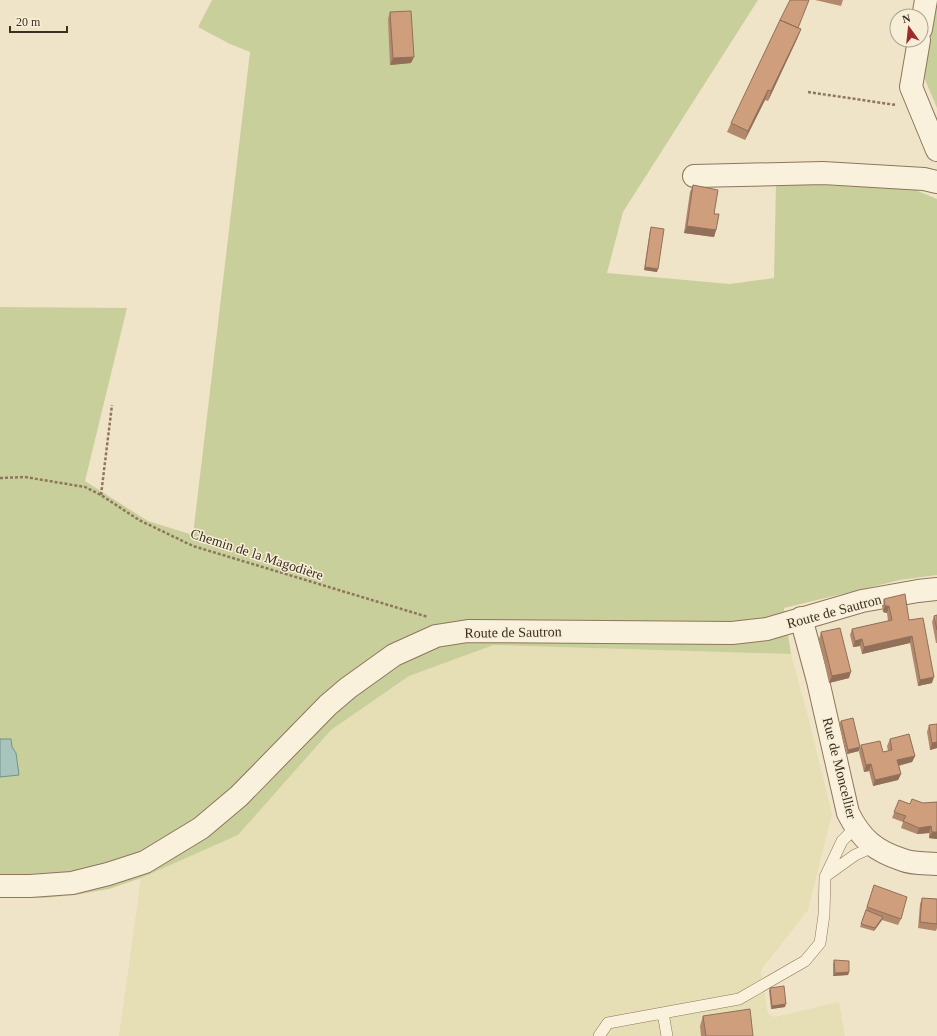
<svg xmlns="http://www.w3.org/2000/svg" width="937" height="1036" font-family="Georgia,serif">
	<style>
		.farmland { fill: #e6deb5 }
		.green { fill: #c9cf9b }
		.water { fill: #a9c4bc; stroke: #6f938a }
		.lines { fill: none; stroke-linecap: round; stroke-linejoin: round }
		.lane-casing { stroke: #8d765c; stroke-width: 12 }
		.street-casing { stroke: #8d765c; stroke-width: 24 }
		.path { stroke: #8d765c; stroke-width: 2.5; stroke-dasharray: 3 2; stroke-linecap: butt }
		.lane { stroke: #faf1dc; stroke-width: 11 }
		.street { stroke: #faf1dc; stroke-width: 22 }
		.wall { fill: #b2896c }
		.shaded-wall { fill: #916f58 }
		.building { fill: #cf9f7d; stroke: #916f58 }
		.labels { text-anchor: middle; stroke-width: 3; stroke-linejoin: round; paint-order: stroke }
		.street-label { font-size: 14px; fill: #3d2e20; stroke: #f7eed8 }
	</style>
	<rect width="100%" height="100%" fill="#f0e4c8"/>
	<path class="farmland" d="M495,645L791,654L809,720L832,814L808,910L761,970L768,1014L775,1017L839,1002L845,1036H119L141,878L238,835L331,730L409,676Z"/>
	<path class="green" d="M212,0H758L623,212L607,273L730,284L774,278L776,183L913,189L937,199V575L900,580L784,608L791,654L494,645L409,676L331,730L238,835L141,878L109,889L75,895L43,898L0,896V777L19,774L16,753L12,747L11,739H0V307L127,308L85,481L148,521L193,535L250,52L230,44L198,27Z
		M937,3V108L923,75Z"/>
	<path class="water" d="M0,739H11L12,747L16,753L19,775L0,777Z"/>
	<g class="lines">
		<g class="lane-casing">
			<path id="lane" d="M827,875L855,855L873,847
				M663,1013L667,1036
				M599,1036L608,1023L739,999L805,961L820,943L824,915L825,877L842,841L855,828"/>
		</g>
		<g class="street-casing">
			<path id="street" d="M921,29L926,0
				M919,40L911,87L937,150
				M694,176L823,173L924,179L937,182
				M801,618L818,681L848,813C861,839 875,851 903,860C913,864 926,863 937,864
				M0,886H30L72,883L108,874L145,862L201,828L239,796L328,705L348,688L394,655L436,636L468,631L732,633L767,629L862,601L918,591L937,589"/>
		</g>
		<path class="path" d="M808,92L896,105
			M0,478L25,477L85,487L101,495L139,520L193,546L428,617
			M101,495L112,405"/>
		<use href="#lane" class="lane"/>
		<use href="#street" class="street"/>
	</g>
	<path class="wall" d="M815,0H843L841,6Z
		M390,12L411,63L390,65L388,19Z
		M798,28L801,29L797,39L768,101L765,100L745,140L727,132L731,123Z
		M693,185L714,214L716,230L714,237L684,233L690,192Z
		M651,227L657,272L644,270L650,230Z
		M884,599L909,620L932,683L918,686L910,643L862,654L860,646L853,647L850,635L852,629L888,621L887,613L883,612L882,606Z
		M937,615V643H936L932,622L934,616Z
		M821,632L849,678L829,683L819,639Z
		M841,721L860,747L859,751L847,754L839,724Z
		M929,725L937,748L930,750L927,732Z
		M890,739L915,756L912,762L899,766L901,774L898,780L873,786L869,771L864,772L859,752L861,745L883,752L888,751L887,746Z
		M899,800L910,804L937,802V839L929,838V833L917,834L901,828L903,822L892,818Z
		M874,885L901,919L898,925L882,920L874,931L860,927Z
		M922,898L937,899V928L936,931L918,928L920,904Z
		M834,960L849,972L848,975L833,976V964Z
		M770,988L785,1007L771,1009L769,991Z
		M703,1016L753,1036H701L700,1026Z"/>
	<path class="shaded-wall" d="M801,29L797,39L768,101L771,91Z
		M414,57L411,63L390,65L393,58Z
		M768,90L765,100L745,140L748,131Z
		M687,226L716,230L714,237L684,233Z
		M645,267L658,269L657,272L644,270Z
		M885,606H889L887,613L883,612Z
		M912,636L910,643L862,654L864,647Z
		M862,639L860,646L853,647L855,641Z
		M851,672L849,678L829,683L832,676Z
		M934,677L932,683L918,686L920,680Z
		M937,742V748L930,750L932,743Z
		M860,747L859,751L847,754L848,750Z
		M915,756L912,762L895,766L897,760Z
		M871,764L869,771L864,772L866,765Z
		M901,774L898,780L873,786L875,780Z
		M931,826L929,833L917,834L919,828Z
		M932,832H937V839L929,838Z
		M883,917L882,920L874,931L875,928Z
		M849,972L848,975L833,976L835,973Z
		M786,1004L785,1007L771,1009L772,1006Z"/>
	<path class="building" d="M790,0H809L798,28L780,20Z
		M411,11L414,57L393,58L390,12Z
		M780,20L801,29L771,91L768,90L748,131L731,123Z
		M693,185L718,190L714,214H719L716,230L687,226Z
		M651,227L664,229L658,269L645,267Z
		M905,594L909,620L923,618L934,677L920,680L912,636L864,647L862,639L855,641L852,629L892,620L889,606H885L884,599Z
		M937,615V630L934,616Z
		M840,628L851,672L832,676L821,632Z
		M853,718L860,747L848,750L841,721Z
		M937,724V742L932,743L929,725Z
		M909,734L915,756L897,760L901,774L875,780L871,764L866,765L861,745L880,741L883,752L892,750L890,739Z
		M912,799L923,803L937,802V832H932L931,826L919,828L903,821L906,816L894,812L899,800L910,804Z
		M874,885L907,897L901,919L867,907Z
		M922,898L937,899V924L920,922Z
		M866,910L883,917L875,928L861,924Z
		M834,960L849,961V972L835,973Z
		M784,986L786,1004L772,1006L770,988Z
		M750,1009L753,1036H706L703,1016Z"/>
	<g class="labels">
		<g class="street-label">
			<text transform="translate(257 554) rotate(18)" y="5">Chemin de la Magodière</text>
			<text transform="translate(834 611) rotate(-15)" y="5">Route de Sautron</text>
			<text transform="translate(513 632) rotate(-1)" y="5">Route de Sautron</text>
			<text transform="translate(840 768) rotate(76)" y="5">Rue de Moncellier</text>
		</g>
	</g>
	<g transform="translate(909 28) rotate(345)"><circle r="19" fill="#f7eed8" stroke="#ada18e"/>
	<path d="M0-3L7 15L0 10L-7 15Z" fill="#9e2a2b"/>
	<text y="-6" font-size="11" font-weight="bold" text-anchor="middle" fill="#3d2e20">N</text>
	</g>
	<path d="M10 26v6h57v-6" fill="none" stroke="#3d2e20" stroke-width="2"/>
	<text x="16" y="26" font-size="12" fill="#3d2e20" stroke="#f7eed8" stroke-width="3" paint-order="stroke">20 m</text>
</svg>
